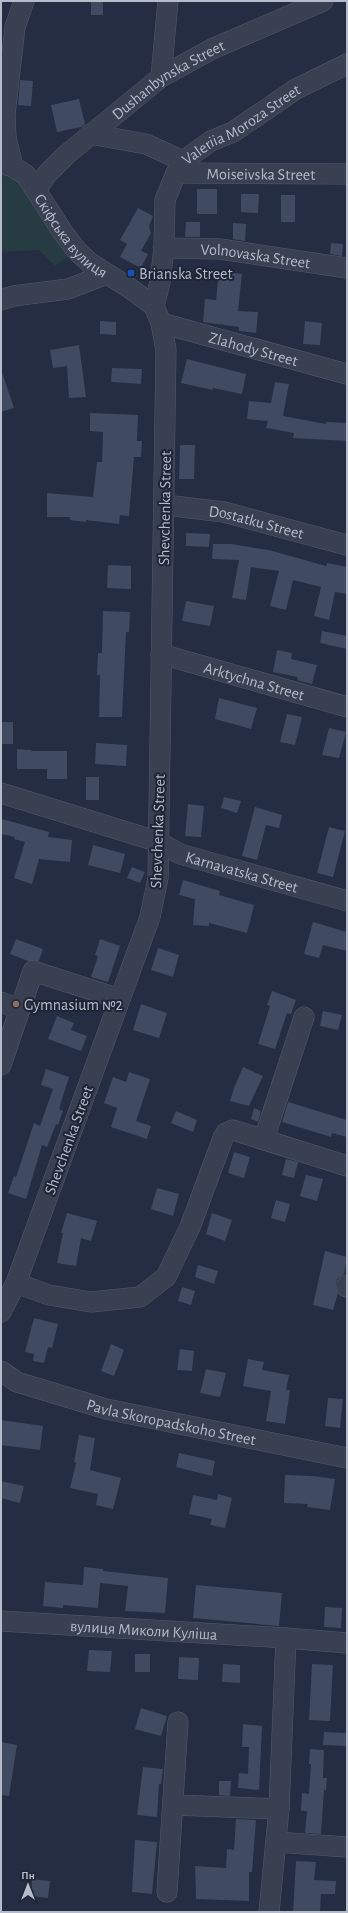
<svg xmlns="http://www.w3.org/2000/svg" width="348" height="1913" font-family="'Alegreya Sans',sans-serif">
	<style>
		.green { fill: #263b42 }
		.building { fill: #404a61 }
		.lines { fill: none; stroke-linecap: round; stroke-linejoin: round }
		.minor-casing { stroke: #535b6b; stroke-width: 21 }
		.minor { stroke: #384051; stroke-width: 20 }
		.transit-dot { fill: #1a4fb4; stroke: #1d2536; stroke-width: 1.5 }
		.education-dot { fill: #8d6e63; stroke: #1d2536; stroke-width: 1.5 }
		.labels { text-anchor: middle; stroke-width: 4; stroke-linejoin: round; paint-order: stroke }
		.street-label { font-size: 16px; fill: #b5bbcb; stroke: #1d2536 }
		.poi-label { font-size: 16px; fill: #b5bbcb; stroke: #1d2536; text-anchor: start }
	</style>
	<rect width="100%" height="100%" fill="#242d41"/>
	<path class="green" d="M1,163L13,167L77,251L55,266L39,250L1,252Z"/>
	<path class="building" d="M91,1H103V15H91Z
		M20,80L33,81L31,106L18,105Z
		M79,99L85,124L81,127L57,132L51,105Z
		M197,189H217V214H197Z
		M241,194H259L258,213L241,212Z
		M281,195H295V222H281Z
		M138,208L153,216L149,226L151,233L141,251L148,254L141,268L120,257L127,244L120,240Z
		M186,222H200V237H185Z
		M233,223L246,224L245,241L233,239Z
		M331,243L343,244L342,256L330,254Z
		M219,271L242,274L238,311L258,312L256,333L239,331V327L203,322L205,299L216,300Z
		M100,321L116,322V335L100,334Z
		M305,321L322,323L320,345L303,344Z
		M79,345L86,397L69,398L67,366L53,368L50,350Z
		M187,359L246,374L242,394L213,388V390L181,383Z
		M112,368L142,369L141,384L111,382Z
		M3,375L14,408L1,412V376Z
		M275,382L289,384L283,416L326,424V422L347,423V441L293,438L294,433L266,428L268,421L247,419L249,401L271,403Z
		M90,413L138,415L137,441H142L141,457H134L129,516L120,515L119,524L86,520V522L70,520V517H47V493L93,497L97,462H102L103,432L90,431Z
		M180,445H195L194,479H179Z
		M186,533L210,534L209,547L186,546Z
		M213,544H231L269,550L326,566L327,563L347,567V594L335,592L329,620L314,616L321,587L293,580L286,610L270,606L279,571L251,567L246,600L232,598L239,560L212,559Z
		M108,565L131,566V589L107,588Z
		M186,601L214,606L210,626L182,621Z
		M103,611L130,612L129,632H126L122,717H99L100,675H97L98,653H102Z
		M322,631L347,636V649L320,643Z
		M277,650L292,653L291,659L317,665L312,684L297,680L298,677L273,672Z
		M219,698L257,708L251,729L215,719Z
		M287,714L302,717L295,745L280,742Z
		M1,722H13V744H1Z
		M329,728L346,732L339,758L322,755Z
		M96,743L127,745L126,766L95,764Z
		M17,749L31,750V751H67V779H47V769H17Z
		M86,777H99V800H86Z
		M224,797L241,801L237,813L221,808Z
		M188,804L204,806L201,837L185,836Z
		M255,807L282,815L279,828L266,825L257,860L242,856Z
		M2,819L49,832L48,837L72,840L70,862L39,859L32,884L14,878L25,842L14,839L15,837L1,834Z
		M329,827L345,831L333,877L317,873Z
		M93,845L125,854L120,873L88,865Z
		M132,867L145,872L140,883L127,878Z
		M183,880L220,891L219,895L254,905L247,933L209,923V926L193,925L195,899L179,895Z
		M313,922L347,932V951L323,945L319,958L304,954Z
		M16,939L43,949L39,961H28L10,954Z
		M100,939L120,946L108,982L91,977L98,956L95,955Z
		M158,948L179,955L173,977L151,970Z
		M272,991L296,1000L291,1014L287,1013L275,1049L258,1044L270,1006L267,1005Z
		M141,1004L167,1013L159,1038L133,1030Z
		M323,1011L342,1015L338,1030L320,1026Z
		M57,1016L74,1023L71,1030L87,1036L81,1051L48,1039Z
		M243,1067L263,1076L249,1106L230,1101L234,1088Z
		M46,1069L69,1077L59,1109L63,1111L58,1125L56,1124L47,1147L42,1145L26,1199L8,1193L14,1176L16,1177L34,1123L40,1126L53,1089L41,1085Z
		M129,1072L150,1079L136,1121L151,1126L147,1139L111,1127L117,1108L104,1103L113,1077L126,1082Z
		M288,1102L347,1120V1137L332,1133L331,1137L282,1122Z
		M254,1108L261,1111L258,1122L251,1119Z
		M176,1111L197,1120L193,1132L171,1123Z
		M234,1152L250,1157L244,1178L228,1173Z
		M286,1159L298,1162L294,1178L282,1175Z
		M306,1175L323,1179L317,1201L300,1196Z
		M157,1188L179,1194L173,1216L151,1209Z
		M276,1200L290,1204L285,1222L271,1218Z
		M67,1213L97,1221L91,1241L81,1238L76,1266L57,1263L63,1233H61Z
		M212,1213L232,1220L225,1241L206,1234Z
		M325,1251L347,1257L344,1274L337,1279L336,1285L338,1293L333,1310L313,1305Z
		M198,1265L218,1271L214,1284L195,1277Z
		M182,1287L195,1291L191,1305L178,1301Z
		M34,1318L58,1324L52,1348L48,1347L44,1363L33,1361L34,1354L25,1352Z
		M111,1344L124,1350L114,1376L101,1371Z
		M180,1349L194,1351L192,1371L177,1370Z
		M248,1359L264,1362L262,1370L289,1375L286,1390H290L285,1424L266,1421L271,1391L243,1386Z
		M206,1369L226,1373L220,1397L200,1393Z
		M328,1398L343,1399L340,1428L325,1426Z
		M1,1420L43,1426L40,1450L1,1445Z
		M79,1435L95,1438L90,1470L121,1478L113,1509L96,1505L98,1494L70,1488L76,1463L74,1462Z
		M179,1453L215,1461L212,1476L176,1467Z
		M285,1475L312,1476L335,1479L330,1510L307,1507L308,1504L284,1503Z
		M1,1481L24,1486L20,1503L1,1498Z
		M218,1494L232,1498L225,1528L210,1525L212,1519L189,1514L193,1495L217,1500Z
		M84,1567L103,1569V1571L168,1578L165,1613L125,1611L128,1586L100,1583L98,1608L63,1605V1608L43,1606L45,1582L83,1585Z
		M196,1585L282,1593L279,1626L193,1618Z
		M325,1607L342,1608L341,1628L324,1627Z
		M89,1650L112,1651L110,1672L87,1671Z
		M135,1654H150V1672H135Z
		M179,1657L199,1658L198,1680L178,1679Z
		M223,1664L240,1665V1683L222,1682Z
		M312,1664L333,1665L330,1721L309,1720Z
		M141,1708L167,1716L161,1736L135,1729Z
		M243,1724L262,1726L259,1790L238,1788L239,1773L248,1774L249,1747H242Z
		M324,1732L347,1733V1746L323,1745Z
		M1,1742L17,1745L9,1796L1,1795Z
		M310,1749L324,1750L323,1778H327L326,1790H324L321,1834L305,1833L307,1811H301L302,1793L309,1794L311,1764H309Z
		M143,1767L163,1769L161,1784H159L157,1817L137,1815Z
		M219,1781H231L230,1796L219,1795Z
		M236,1819L256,1820L252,1872H249V1901L196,1899L195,1866L226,1868L227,1849L234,1850Z
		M135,1840L157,1842L152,1894L132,1892Z
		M296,1861L316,1862L314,1880L336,1881L335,1894H321L320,1912H293Z
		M32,1879L50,1881L48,1898L31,1896Z"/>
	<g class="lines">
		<g class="minor-casing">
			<g id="minor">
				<path d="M161,77L168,1"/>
				<path d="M90,134L146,144L183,161"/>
				<path id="s1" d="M1,163L13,167L26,175L62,231L77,251L90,263L128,287L154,306L161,323L166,350L158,878L150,917L16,1283L1,1312"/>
				<path d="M13,167L6,137L5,114L15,27L24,1"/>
				<path id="s2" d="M176,173L347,174"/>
				<path id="s3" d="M36,190L47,174L66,155L161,77L212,49L323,1"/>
				<path id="s4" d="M164,248L220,249L347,268"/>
				<path d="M1,300L13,296L68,289L107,274"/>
				<path id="s5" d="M154,306L160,282L164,248L165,200L176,173L183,161L211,141L233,132L296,89L347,64"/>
				<path id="s6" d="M161,323L347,374"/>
				<path id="s7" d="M165,505L224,512L347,545"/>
				<path id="s8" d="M161,654L347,707"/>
				<path id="s9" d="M1,793L159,842L180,854L347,901"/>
				<path d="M1,1002L20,1009"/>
				<path d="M1,1065L33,971L120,999"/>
				<path d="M264,1139L304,1017"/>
				<path d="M16,1283L49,1295L91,1302L140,1297L166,1277L190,1227L223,1138L226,1133L233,1130L347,1166"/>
				<path d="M347,1287V1285"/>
				<path id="s10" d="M1,1371L17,1382L106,1409L347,1458"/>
				<path id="s11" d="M1,1621L286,1638L279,1809L269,1912"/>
				<path d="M286,1638L347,1643"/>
				<path d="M174,1805L279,1809"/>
				<path d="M276,1842L347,1847"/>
				<path d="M167,1892L178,1722"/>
			</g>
		</g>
		<use href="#minor" class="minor"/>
	</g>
	<rect class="transit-dot" x="127" y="269" width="8" height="8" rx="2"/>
	<circle class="education-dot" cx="16" cy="1004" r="4"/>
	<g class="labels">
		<g class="street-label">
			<text dy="6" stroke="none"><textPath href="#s3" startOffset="174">Dushanbynska Street</textPath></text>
			<text dy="6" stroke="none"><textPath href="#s5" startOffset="219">Valeriia Moroza Street</textPath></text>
			<text dy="6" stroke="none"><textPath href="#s2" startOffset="85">Moiseivska Street</textPath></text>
			<text dy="6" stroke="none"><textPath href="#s1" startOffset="104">Скіфська вулиця</textPath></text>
			<text dy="6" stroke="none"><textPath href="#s4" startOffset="92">Volnovaska Street</textPath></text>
			<text dy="6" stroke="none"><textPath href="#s6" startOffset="96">Zlahody Street</textPath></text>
			<text transform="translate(164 508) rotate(-89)" y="6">Shevchenka Street</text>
			<text dy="6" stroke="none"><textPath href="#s7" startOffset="93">Dostatku Street</textPath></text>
			<text dy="6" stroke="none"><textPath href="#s8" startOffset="97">Arktychna Street</textPath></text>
			<text transform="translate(157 831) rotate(-88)" y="6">Shevchenka Street</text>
			<text dy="6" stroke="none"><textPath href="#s9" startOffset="254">Karnavatska Street</textPath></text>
			<text transform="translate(68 1140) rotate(-70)" y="6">Shevchenka Street</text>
			<text dy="6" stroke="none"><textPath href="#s10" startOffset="179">Pavla Skoropadskoho Street</textPath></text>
			<text dy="6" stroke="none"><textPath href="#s11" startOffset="143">вулиця Миколи Куліша</textPath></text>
		</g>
		<g class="poi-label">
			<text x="139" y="279">Brianska Street</text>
			<text x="24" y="1010">Gymnasium №2</text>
		</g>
	</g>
	<rect width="348" height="1913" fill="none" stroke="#b5bbcb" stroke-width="4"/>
	<g transform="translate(28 1885)" stroke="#1d2536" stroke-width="3" paint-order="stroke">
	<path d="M0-3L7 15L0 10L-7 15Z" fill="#b5bbcb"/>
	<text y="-6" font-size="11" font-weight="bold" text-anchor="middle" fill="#b5bbcb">Пн</text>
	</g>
</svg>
